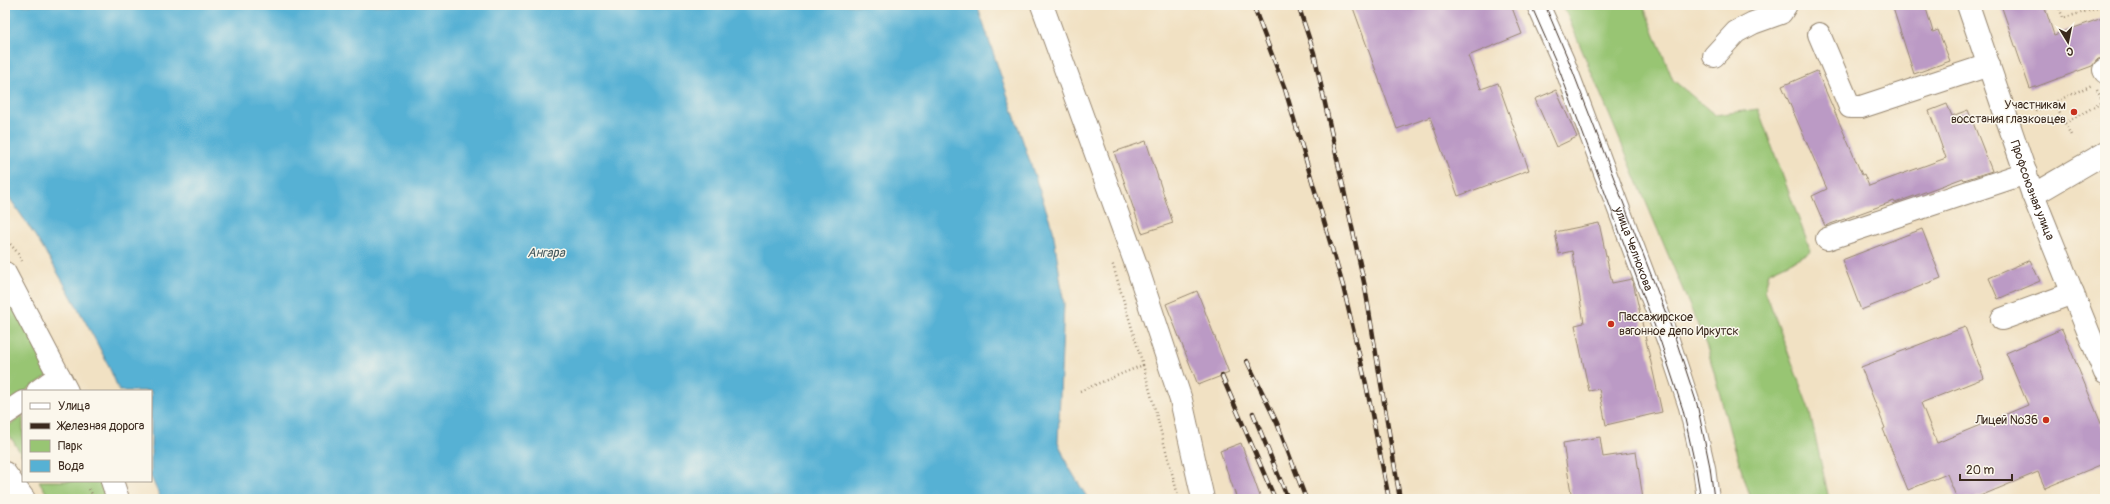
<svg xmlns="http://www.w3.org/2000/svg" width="2110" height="504" font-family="Pangolin,sans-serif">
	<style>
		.green { fill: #98c573; stroke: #6a7848 }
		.water { fill: #56b1d4; stroke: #486e79 }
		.building { fill: #bb9ac5 }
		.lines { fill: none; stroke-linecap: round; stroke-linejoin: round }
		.minor-casing { stroke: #968670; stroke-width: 24 }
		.path { stroke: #968670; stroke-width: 2.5; stroke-dasharray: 1 3; stroke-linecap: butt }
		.minor { stroke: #fff; stroke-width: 22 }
		.tram { stroke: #3b2a1e; stroke-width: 1 }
		.rail-casing { stroke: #3b2a1e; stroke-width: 4.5 }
		.rail { stroke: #fbf7ec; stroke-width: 3; stroke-dasharray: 9; stroke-linecap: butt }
		.poi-dot { fill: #c8321e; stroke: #fbf7ec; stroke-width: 1.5 }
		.labels { text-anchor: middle; stroke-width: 3; stroke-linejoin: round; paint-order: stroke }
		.poi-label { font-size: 12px; fill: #3b2a1e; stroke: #fbf7ec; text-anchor: end }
		.street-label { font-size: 12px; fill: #3b2a1e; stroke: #fbf7ec }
		.water-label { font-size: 13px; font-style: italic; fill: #44595e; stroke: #fbf7ec }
	</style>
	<rect width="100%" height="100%" fill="#fbf7ec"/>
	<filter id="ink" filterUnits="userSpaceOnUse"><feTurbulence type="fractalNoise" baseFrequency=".025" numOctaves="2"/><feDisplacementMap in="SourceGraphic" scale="8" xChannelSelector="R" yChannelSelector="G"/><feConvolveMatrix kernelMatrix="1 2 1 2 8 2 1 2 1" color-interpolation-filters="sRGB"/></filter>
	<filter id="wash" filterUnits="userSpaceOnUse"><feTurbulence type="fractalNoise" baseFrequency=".012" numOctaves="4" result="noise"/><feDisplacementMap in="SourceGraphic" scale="16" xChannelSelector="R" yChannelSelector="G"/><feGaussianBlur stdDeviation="0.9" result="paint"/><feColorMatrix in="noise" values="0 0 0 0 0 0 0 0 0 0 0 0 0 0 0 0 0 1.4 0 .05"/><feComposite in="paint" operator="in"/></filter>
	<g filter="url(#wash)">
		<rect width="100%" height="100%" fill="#f1e1c3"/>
		<path class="green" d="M1563,5H1643L1673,80L1715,115L1758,109L1811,252L1769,272L1765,290L1809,409L1829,499H1751L1733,443L1707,347Z
			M5,287L51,374L7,403L5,400Z
			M23,416V457L5,428Z
			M39,481H104L112,499H50Z"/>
		<path class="water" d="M5,5H977L1053,230L1064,304L1058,442L1067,464L1088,499H161L151,477V391H119C109,364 95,339 81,314C58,272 33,230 5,192Z"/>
		<g id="blocks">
			<path class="building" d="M1352,5H1511L1522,34L1468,56L1481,89L1498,83L1529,170L1458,196L1430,117L1397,129Z
				M1892,5H1925L1933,32L1938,30L1950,61L1914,74Z
				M2001,5H2044L2054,35L2105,17V58L2098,59L2092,66L2030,89Z
				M1817,71L1862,175L1864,174L1869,186L1946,158L1929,111L1947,104L1952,116L1968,110L1992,171L1964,180L1963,178L1895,203L1894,201L1825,226L1812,196L1827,189L1782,86Z
				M1556,90L1577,137L1556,147L1535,99Z
				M1146,141L1173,223L1142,233L1114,152Z
				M1599,223L1612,283L1632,279L1633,282L1662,412L1606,425L1599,389L1589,391L1575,325L1584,323L1572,251L1559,254L1555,232Z
				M1922,229L1941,278L1861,310L1842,260Z
				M2030,260L2040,281L1998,299L1989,278Z
				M1197,291L1229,373L1198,385L1166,304Z
				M1965,327L1984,378L1921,403L1937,443L2028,405L2006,353L2062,329L2105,433V463L2045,488L2038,472L1973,499H1957L1947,474L1908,490L1883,429L1885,428L1861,367Z
				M1600,437L1603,457L1636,452L1643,499H1572L1563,443Z
				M1241,443L1261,499H1237L1220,451Z"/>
		</g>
	</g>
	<g filter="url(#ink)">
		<use href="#blocks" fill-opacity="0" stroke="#968670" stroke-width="1"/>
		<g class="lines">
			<g class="minor-casing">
				<g id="minor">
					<path d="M1042,5L1138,270L1181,400L1203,499"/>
					<path id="s1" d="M1538,5L1563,61L1668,340L1690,407L1704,468L1708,499"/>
					<path id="s2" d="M1968,5L2033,195L2105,373"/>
					<path d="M1819,34L1850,107H1861L1989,65"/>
					<path d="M1714,56L1736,32L1753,23L1781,13L1786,5"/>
					<path d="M2104,70L2105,72"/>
					<path d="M2033,195L2105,153"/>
					<path d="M1827,239L2026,173"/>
					<path d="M5,273L67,391"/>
					<path d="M2002,319L2073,293"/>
					<path d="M38,391L59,376"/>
					<path d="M5,414L23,402"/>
					<path d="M5,473L24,499"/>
					<path d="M112,481L118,499"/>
				</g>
			</g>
			<path class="path" d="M2058,5L2063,18L2105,6
				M2097,90L2105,106
				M2054,102L2072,137
				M2035,111L2092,85
				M2065,123L2103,102
				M5,238L17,252L22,261
				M1143,365L1179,499
				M1080,391L1143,365L1112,262
				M89,489L95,499"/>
			<use href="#minor" class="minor"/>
			<path class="tram" d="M1531,5L1557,64L1661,343L1683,410L1696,469L1701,499
				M1545,5L1568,59L1675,337L1697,404L1710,467L1714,499"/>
			<g class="rail-casing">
				<path id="rail" d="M1253,5L1285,89L1343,286L1366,384L1389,499
					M1298,5L1314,53L1365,287L1400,499
					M1247,361L1277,423L1306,499
					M1222,376L1275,499
					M1253,413L1288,499"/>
			</g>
			<use href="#rail" class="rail"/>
		</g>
	</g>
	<g class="poi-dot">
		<circle cx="2074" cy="112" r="4"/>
		<circle cx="1611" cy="324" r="4"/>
		<circle cx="2046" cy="420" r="4"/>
	</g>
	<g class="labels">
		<g class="poi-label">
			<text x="2066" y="109">Участникам<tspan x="2066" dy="14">восстания глазковцев</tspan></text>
			<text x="1619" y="321" text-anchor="start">Пассажирское<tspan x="1619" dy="14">вагонное депо Иркутск</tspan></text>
			<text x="2038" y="424">Лицей №36</text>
		</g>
		<g class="street-label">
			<text dy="4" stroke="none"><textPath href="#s2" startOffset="196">Профсоюзная улица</textPath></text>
			<text dy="4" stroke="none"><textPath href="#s1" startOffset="262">улица Челнокова</textPath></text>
		</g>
		<g class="water-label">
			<text x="546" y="257">Ангара</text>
		</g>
	</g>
	<rect width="2110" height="504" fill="none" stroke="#fbf7ec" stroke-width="20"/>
	<rect x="22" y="390" width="130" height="92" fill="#fbf7ec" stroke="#aea59a"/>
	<rect x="30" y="403" width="20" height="6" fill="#ffffff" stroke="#aea59a"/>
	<text x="58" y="410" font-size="12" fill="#3b2a1e">Улица</text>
	<rect x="30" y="423" width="20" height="6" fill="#3b2a1e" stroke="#aea59a"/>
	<text x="58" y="430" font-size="12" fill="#3b2a1e">Железная дорога</text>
	<rect x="30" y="440" width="20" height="12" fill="#98c573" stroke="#aea59a"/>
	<text x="58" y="450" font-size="12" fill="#3b2a1e">Парк</text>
	<rect x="30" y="460" width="20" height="12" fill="#56b1d4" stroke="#aea59a"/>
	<text x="58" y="470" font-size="12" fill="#3b2a1e">Вода</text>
	<g transform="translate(2068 42) rotate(170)" stroke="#fbf7ec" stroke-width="3" paint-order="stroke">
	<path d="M0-3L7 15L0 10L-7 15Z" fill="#3b2a1e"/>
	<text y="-6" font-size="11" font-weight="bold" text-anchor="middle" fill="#3b2a1e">С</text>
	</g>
	<path d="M1960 474v6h52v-6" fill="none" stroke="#3b2a1e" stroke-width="2"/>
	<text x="1966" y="474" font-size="12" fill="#3b2a1e" stroke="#fbf7ec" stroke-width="3" paint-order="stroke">20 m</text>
</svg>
